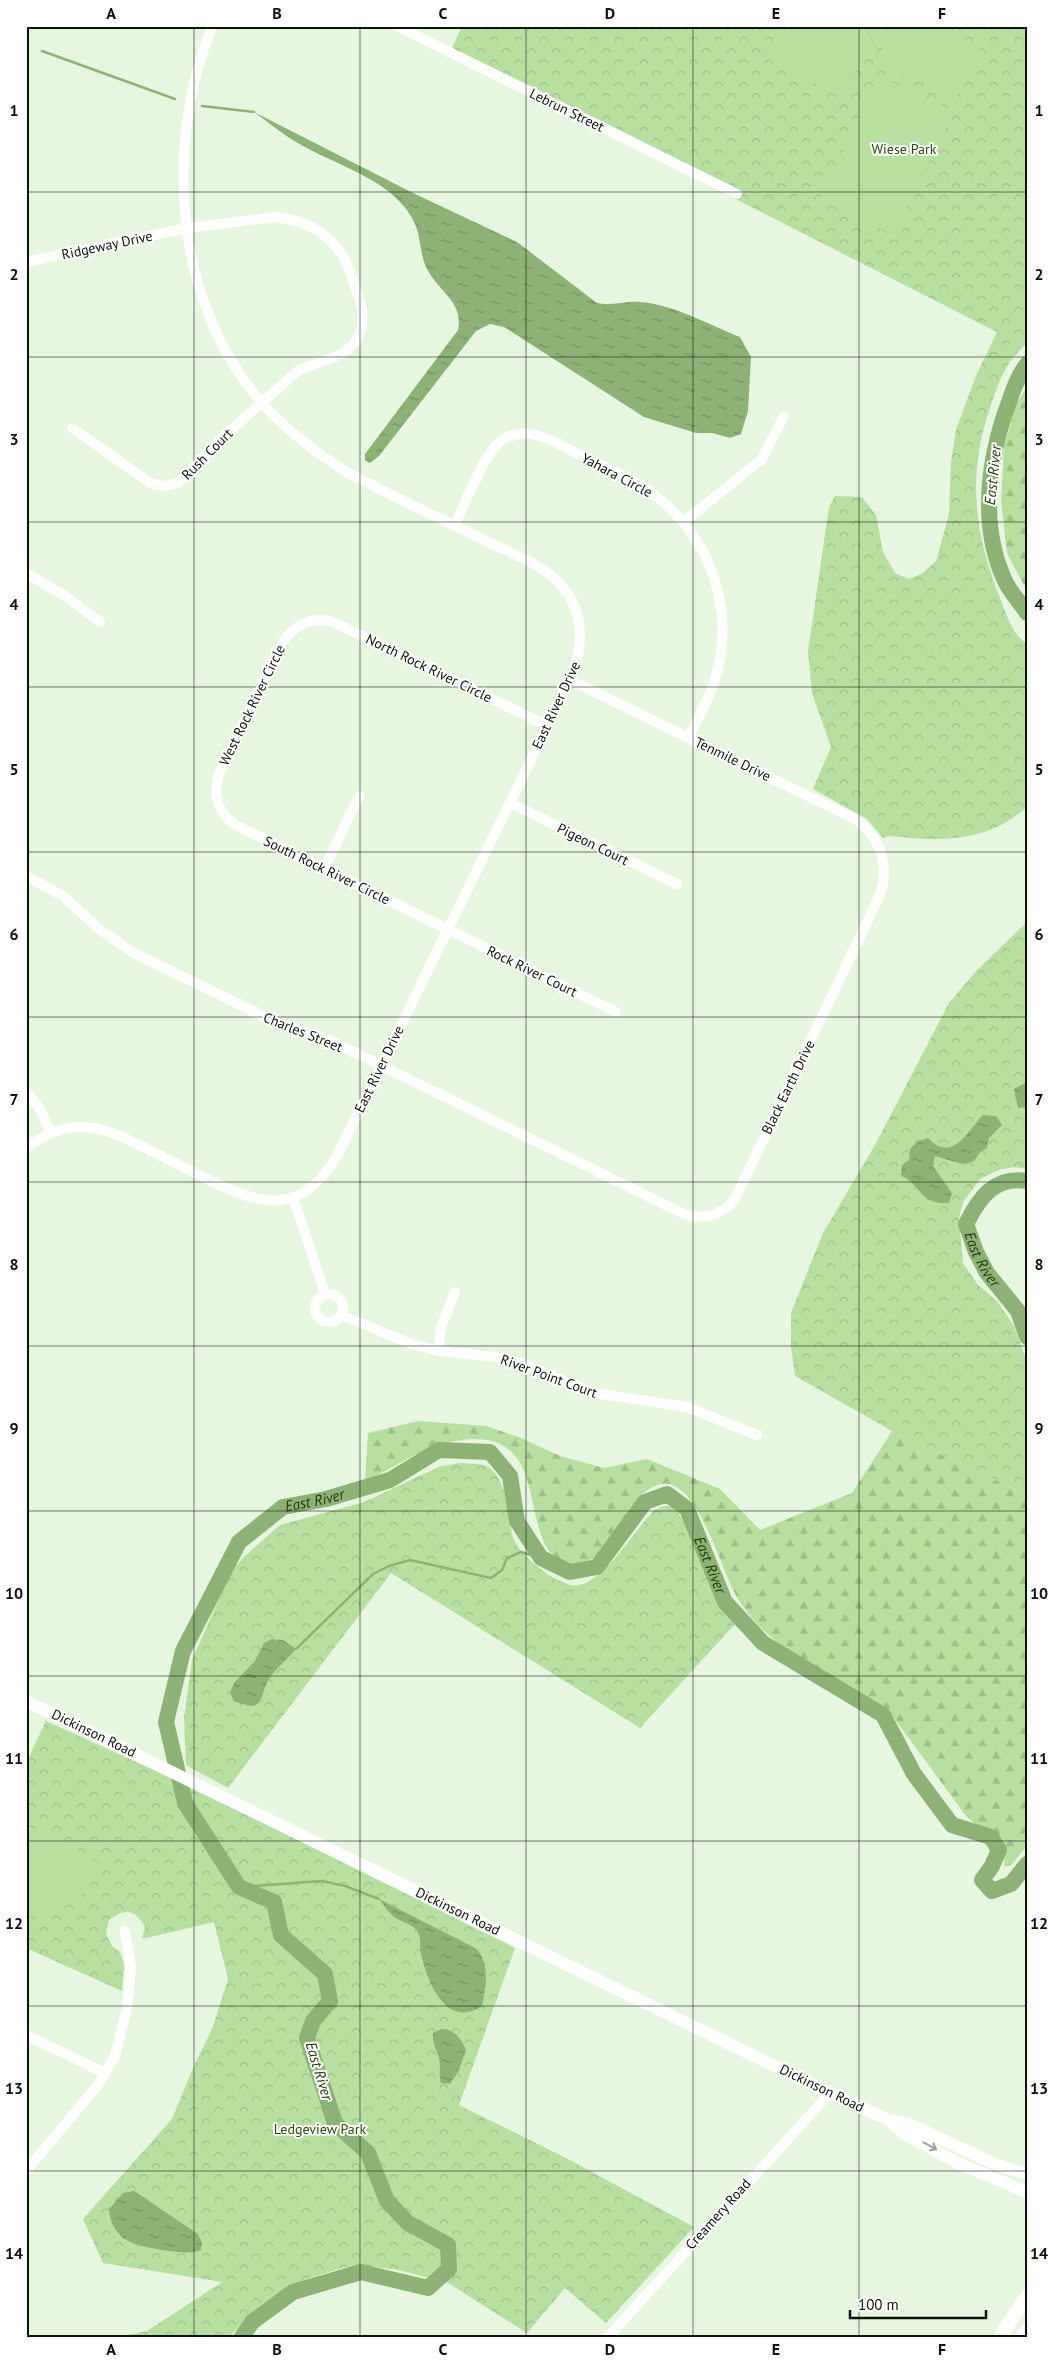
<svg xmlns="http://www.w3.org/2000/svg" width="1053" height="2363" font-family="'PT Sans',sans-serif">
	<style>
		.forest { fill: url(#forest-firs) }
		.park { fill: url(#park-crowns) }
		.pitch { fill: #b7e0a0 }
		.water { fill: url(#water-ripples) }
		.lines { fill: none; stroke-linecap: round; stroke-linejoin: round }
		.stream { stroke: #8cb375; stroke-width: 2.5 }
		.river { stroke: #8cb375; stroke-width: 16 }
		.minor { stroke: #fff; stroke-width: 10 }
		.tertiary { stroke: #fff; stroke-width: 12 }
		.secondary { stroke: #fff; stroke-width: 14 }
		.oneway { stroke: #9ea09d }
		.grid { fill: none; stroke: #0d120b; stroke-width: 1; stroke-opacity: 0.55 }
		.labels { text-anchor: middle; stroke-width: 4; stroke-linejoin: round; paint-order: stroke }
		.street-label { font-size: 14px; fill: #0d120b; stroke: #fff }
		.park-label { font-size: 14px; fill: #274c08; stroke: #fff }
		.water-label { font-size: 15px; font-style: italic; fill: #1d370a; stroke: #fff }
		.neatline { fill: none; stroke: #0d120b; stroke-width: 2 }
		.grid-label { font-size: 16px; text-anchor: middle; font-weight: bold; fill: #0d120b }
	</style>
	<defs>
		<pattern id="forest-firs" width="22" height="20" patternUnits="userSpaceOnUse" patternTransform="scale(1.25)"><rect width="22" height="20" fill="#b7e0a0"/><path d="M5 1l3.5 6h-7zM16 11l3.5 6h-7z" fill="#9cbf88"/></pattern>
		<pattern id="park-crowns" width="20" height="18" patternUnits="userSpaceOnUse" patternTransform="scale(1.25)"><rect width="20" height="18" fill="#b7e0a0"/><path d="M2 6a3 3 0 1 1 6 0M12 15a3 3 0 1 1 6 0" fill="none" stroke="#9cbf88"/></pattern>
		<pattern id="water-ripples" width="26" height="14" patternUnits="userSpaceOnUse" patternTransform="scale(1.25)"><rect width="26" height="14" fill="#8cb375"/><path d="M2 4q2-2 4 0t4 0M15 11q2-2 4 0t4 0" fill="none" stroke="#71905e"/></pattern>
	</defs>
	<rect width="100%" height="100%" fill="#e7f6df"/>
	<path class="forest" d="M1027,386V591L1007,553L1001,501L1004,447L1016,405Z
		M418,1421L486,1426L521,1438L560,1456L604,1468L647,1459L720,1489L760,1530L852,1493L892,1431L1027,1495V1846L1011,1865L1004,1867L1005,1849L1001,1840L978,1827L966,1816L894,1718C878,1703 860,1693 840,1683C802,1661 765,1640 740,1602C722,1576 702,1489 668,1484C634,1480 619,1541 596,1557C592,1560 586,1561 581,1562C576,1564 568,1566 563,1563C512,1536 560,1416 445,1443C417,1450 391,1470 365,1481L368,1433Z"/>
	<path class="park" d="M462,26H1027V347L1024,346C1004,365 999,382 990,408C967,475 974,533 1000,598C1005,611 1013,637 1027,643V807C985,844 940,841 888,836L883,838L867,819L813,789L831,747L812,693L808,652L829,507L835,496L862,497L876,515L883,552L895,573L909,579L923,573L936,561L949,514L951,462L956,430L975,378L997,332L631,146L636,138L452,48Z
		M1027,922V1169L1014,1167L998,1170L980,1179L963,1202L959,1218L963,1263L978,1285L997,1301L1014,1326L1027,1362V1495L892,1431L795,1376L791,1346V1313L823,1233L875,1145L949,1003L976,971Z
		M462,1463C470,1464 481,1463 488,1467C510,1481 506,1518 514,1540C519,1553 546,1575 558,1580C565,1583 573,1587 580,1585C606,1579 634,1531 652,1513C655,1509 664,1505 669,1506C686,1512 701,1562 709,1578C716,1594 726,1609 735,1624L640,1728L391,1573L228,1788L186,1765L184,1718L192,1660L231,1572L245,1556L280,1525L364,1502L441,1466Z
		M46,1721L187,1785L515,1948L459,2105L566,2158L694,2227L606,2323L565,2288L527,2333L448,2283L399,2270L361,2265L342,2268L307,2279L279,2294L258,2307L229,2337H116L147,2331L222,2282L103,2263L83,2219L172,2119L193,2068L213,2027L228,1979L214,1922L142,1939L145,1927C135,1909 125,1908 109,1920L106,1934L112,1946L120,1952L124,1965L122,1991L26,1948V1763Z"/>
	<path class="pitch" d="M787,26H877L843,96L770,61Z
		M893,26H935L980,48L955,99L876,61Z
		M879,76L953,111L894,235L820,200Z
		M26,1825L76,1849L104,1866C78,1902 70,1910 26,1917Z"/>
	<path class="water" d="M254,112L413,193L517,242L597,303C615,306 625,301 640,302C672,304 710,325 740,337L751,357L748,411L741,434L730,438L712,433H696L644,417L504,327L490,324L476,331L379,456L370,463L365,460V454L458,330C464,302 438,291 427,269C420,255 421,238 415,224C396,180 336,166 298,143C282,134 268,122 254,112Z
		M1027,1082V1107L1018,1108L1014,1089Z
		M983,1115L996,1116L1002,1125L989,1138L987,1148L981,1151L974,1161L962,1164L935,1156L933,1166L952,1193L949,1203C920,1205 923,1187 901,1175L902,1165L909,1160L910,1149L917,1142L928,1138C953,1164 967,1131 983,1115Z
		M272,1639L283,1640L296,1649C288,1659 276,1668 269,1679C258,1698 266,1714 234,1701L230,1693L234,1683L255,1661L264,1643Z
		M379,1899L477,1949C490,1966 486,1986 482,2006C446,2030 427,1981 421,1954C419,1946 422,1938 417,1931C413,1924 401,1922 394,1917C388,1912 384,1905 379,1899Z
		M441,2029C455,2029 461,2039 466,2050L458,2072L450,2084L441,2083C439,2076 440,2073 440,2066C440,2054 432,2046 433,2033Z
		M134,2191L198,2234L202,2243L201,2250C189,2257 132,2247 122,2237C113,2228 110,2221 109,2209L123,2193Z"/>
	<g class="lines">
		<path class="stream" d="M42,51L175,99
			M202,106L254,112
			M296,1649L373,1574L389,1566L410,1560L491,1578L502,1570L507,1558L521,1552L541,1558
			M239,1887L322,1881L345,1886L379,1899"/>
		<g class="river">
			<path d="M1027,364C1015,380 1011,398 1004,416C987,470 981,529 1005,581C1010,592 1020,602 1027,613"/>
			<path id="s1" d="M1027,1181C994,1176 979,1198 966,1224L976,1252L987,1273L1018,1311L1027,1337"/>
			<path id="s2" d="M242,2337L252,2322L293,2292L361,2272L428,2288L449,2269L448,2245L408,2223L387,2201L368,2153L335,2123L307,2038L313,2021L330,2001L325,1974L281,1935L274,1902L239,1887L185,1803L166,1722L183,1651L239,1542L283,1507L326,1499L390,1480L439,1450L490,1452L510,1476L517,1521L541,1558L570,1572L597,1567L645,1502L667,1494L687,1509L725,1602L763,1643L883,1715L914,1774L952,1825L991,1837L999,1850L992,1866L982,1880L992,1891L1011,1884L1027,1864"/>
		</g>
		<path class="minor" d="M397,26L737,194
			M26,262L187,228L277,217L301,222L319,231L332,242L343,256L351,274L363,311L362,328L354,344L342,354L299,370L226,434L178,483L165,486L152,484L72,428
			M684,522L762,459L784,416
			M454,526C464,506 485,451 502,440C528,423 556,443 580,455C604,467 631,477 653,494C711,537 736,610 715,679C709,699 698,718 689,737
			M26,573L65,596L100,622
			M548,726L333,622C313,617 297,623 284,640L220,771C212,794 217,814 238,826L616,1012
			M510,803L677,884
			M324,869L359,796
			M26,876L63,896L98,928L132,952L273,1021L327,1039L684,1214C705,1221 721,1215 735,1199L878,899C891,869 882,838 855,819L570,680
			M26,1091L40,1109L51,1133
			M26,1148C46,1133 68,1124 93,1128C110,1130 124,1138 139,1145C162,1156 185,1168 207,1179C263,1206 300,1217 337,1156L570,680C584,648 585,614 562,586C542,563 507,552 480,538C437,517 393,496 350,474C317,454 288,432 262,403C174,302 164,147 212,26
			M293,1197L325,1294
			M315 1308a14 14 0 1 1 28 0a14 14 0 1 1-28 0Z
			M342,1315L411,1344L438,1351L503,1358L524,1364L594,1393L687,1407L757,1435
			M438,1351L441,1327L455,1292
			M26,2035L105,2073
			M26,2171L98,2085L115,2056L127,2008L131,1967L125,1931
			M608,2337L830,2093"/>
		<path class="tertiary" d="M26,1701L830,2093L889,2120L909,2124L995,2164L1027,2174
			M889,2120L904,2134L960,2164L1027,2192"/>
		<path class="secondary" d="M1000,2337L1027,2296
			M1023,2337L1027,2330"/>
	</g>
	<defs><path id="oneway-shaft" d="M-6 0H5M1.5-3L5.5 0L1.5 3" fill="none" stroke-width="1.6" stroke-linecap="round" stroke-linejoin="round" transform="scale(1.25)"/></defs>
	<use class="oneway" href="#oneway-shaft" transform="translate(930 2146) rotate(28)"/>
	<path class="grid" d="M194,26V2337M360,26V2337M526,26V2337M693,26V2337M859,26V2337M26,192H1027M26,357H1027M26,522H1027M26,687H1027M26,852H1027M26,1017H1027M26,1182H1027M26,1346H1027M26,1511H1027M26,1676H1027M26,1841H1027M26,2006H1027M26,2171H1027"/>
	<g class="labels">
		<g class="street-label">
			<text transform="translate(567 110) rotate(26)" y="5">Lebrun Street</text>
			<text transform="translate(107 245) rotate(-12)" y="5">Ridgeway Drive</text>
			<text transform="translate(207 454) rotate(-45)" y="5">Rush Court</text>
			<text transform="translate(617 475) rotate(28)" y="5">Yahara Circle</text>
			<text transform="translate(429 668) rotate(26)" y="5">North Rock River Circle</text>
			<text transform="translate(252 705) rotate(-64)" y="5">West Rock River Circle</text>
			<text transform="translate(556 705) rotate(-65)" y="5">East River Drive</text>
			<text transform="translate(733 759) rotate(26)" y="5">Tenmile Drive</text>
			<text transform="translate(593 844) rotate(26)" y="5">Pigeon Court</text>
			<text transform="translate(327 870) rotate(26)" y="5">South Rock River Circle</text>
			<text transform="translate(532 971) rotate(26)" y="5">Rock River Court</text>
			<text transform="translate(303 1032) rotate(22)" y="5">Charles Street</text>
			<text transform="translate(379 1069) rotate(-64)" y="5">East River Drive</text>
			<text transform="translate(788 1087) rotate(-64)" y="5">Black Earth Drive</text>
			<text transform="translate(549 1376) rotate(20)" y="5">River Point Court</text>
			<text transform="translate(94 1733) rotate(26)" y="5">Dickinson Road</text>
			<text transform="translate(458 1911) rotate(26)" y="5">Dickinson Road</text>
			<text transform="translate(822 2088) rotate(26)" y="5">Dickinson Road</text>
			<text transform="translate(718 2214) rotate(-48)" y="5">Creamery Road</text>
		</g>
		<g class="park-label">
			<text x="904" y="154">Wiese Park</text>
			<text x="320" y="2134">Ledgeview Park</text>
		</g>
		<g class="water-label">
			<text transform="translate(993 475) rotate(-84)" y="5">East River</text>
			<text dy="5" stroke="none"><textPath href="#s1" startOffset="120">East River</textPath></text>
			<text dy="5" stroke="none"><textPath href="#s2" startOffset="1192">East River</textPath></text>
			<text dy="5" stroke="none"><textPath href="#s2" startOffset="1749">East River</textPath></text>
			<text transform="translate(319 2071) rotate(73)" y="5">East River</text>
		</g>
	</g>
	<rect width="1053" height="2363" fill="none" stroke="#ffffff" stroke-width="55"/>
	<path d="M850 2310v8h136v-8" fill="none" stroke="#0d120b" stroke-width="2.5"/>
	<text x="858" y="2310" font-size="15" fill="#0d120b" stroke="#ffffff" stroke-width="4" paint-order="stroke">100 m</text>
	<rect x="28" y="28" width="998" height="2308" class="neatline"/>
	<g class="grid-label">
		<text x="111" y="19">A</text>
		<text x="277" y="19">B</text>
		<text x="443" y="19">C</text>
		<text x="610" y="19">D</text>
		<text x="776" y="19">E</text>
		<text x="942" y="19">F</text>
		<text x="14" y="116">1</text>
		<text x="1039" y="116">1</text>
		<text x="14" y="280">2</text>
		<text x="1039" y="280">2</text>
		<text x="14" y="445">3</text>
		<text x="1039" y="445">3</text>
		<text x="14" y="610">4</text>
		<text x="1039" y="610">4</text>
		<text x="14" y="775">5</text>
		<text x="1039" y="775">5</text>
		<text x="14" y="940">6</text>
		<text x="1039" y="940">6</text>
		<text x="14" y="1105">7</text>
		<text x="1039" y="1105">7</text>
		<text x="14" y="1270">8</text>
		<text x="1039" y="1270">8</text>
		<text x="14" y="1434">9</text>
		<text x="1039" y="1434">9</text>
		<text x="14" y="1599">10</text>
		<text x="1039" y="1599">10</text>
		<text x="14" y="1764">11</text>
		<text x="1039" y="1764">11</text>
		<text x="14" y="1929">12</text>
		<text x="1039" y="1929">12</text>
		<text x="14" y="2094">13</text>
		<text x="1039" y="2094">13</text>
		<text x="14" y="2259">14</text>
		<text x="1039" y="2259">14</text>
		<text x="111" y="2355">A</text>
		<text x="277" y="2355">B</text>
		<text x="443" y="2355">C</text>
		<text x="610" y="2355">D</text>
		<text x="776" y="2355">E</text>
		<text x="942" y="2355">F</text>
	</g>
</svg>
